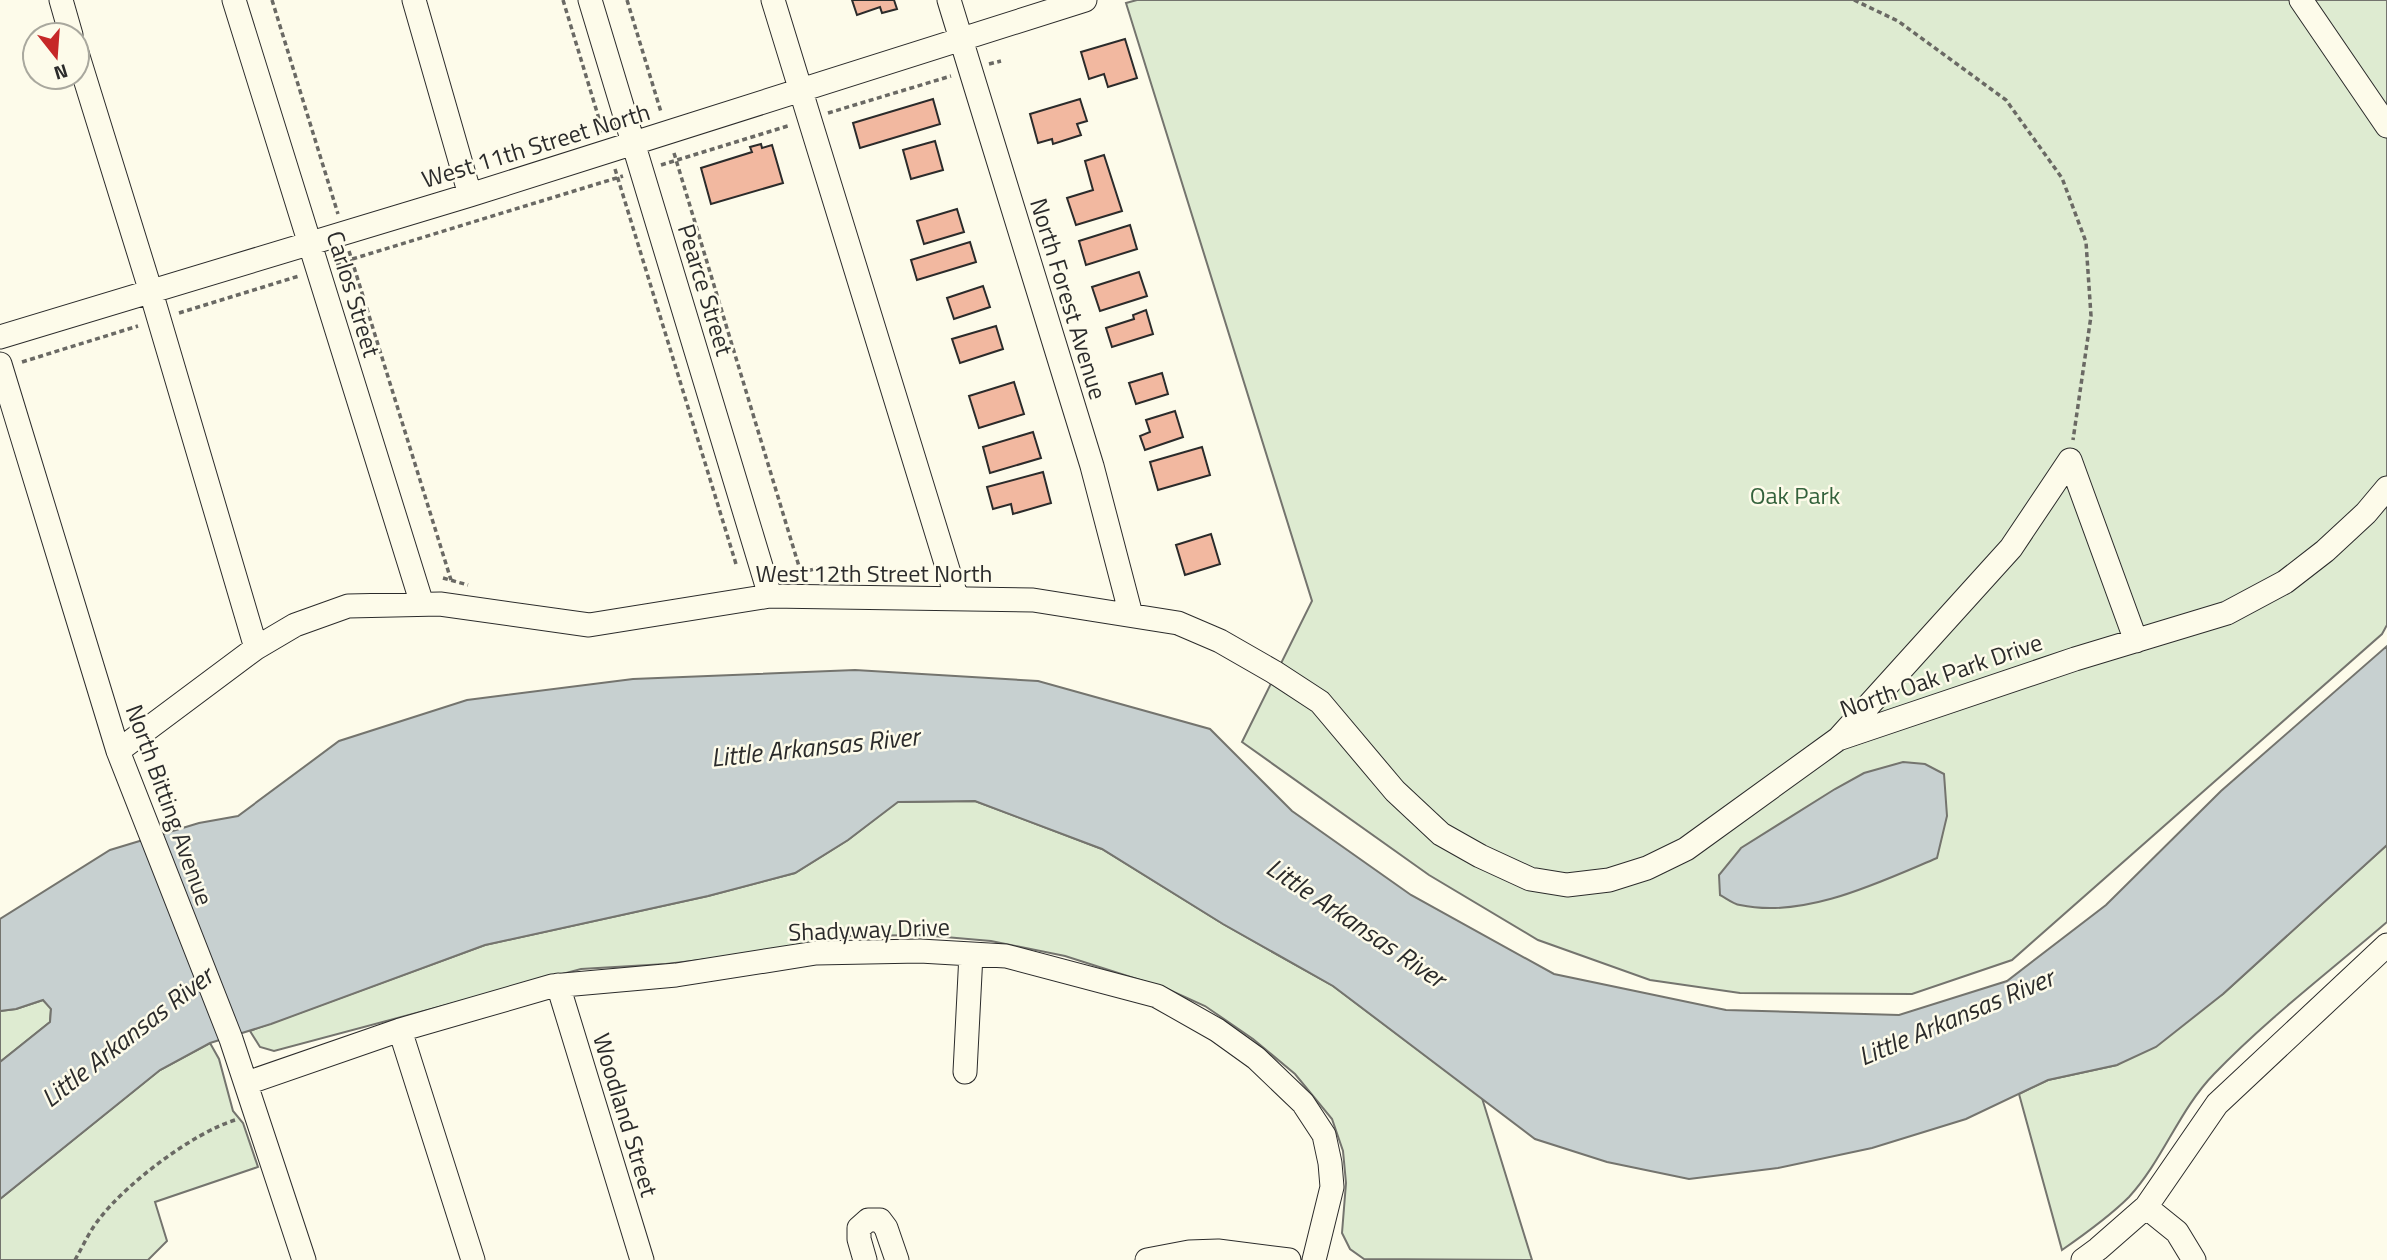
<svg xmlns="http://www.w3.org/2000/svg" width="2387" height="1260" font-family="'Titillium Web',sans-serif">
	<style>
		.green { fill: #deebd1; stroke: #74746e; stroke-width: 2 }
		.water { fill: #c7d0d0; stroke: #74746e; stroke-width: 2 }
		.building { fill: #f2b8a0; stroke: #2b2b2b; stroke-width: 2 }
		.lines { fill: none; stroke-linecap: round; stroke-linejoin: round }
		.minor-casing { stroke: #2b2b2b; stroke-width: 25 }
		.path { stroke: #6a6964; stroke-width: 3.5; stroke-dasharray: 5 3.5; stroke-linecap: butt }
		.minor { stroke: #fdfbea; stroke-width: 23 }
		.labels { text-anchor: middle; stroke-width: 5; stroke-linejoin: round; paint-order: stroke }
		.street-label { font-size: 24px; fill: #2b2b2b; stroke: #fdfbea }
		.park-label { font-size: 24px; fill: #34623c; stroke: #fdfbea }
		.water-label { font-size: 26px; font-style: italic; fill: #2b2b2b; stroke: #fdfbea }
	</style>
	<rect width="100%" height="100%" fill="#fdfbea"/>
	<path class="green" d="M1137,0H2387V625L2382,634L2012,960L1912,994L1740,993L1650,980L1538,940L1429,875L1242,742L1312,601L1126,3Z
		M975,801L1102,849L1223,924L1333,986L1482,1098L1532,1260L1364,1259L1350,1249L1342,1233L1346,1183L1343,1151L1332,1119L1295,1074L1253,1039L1205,1006L1165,988L1065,956L991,941L922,935L851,936L743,955L666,964L581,969L274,1051L260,1047L250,1031L485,945L708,896L795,873L848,840L897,802Z
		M2387,845V922C2329,972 2267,1019 2214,1074C2179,1110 2163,1160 2129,1197C2109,1217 2085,1234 2062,1250L2019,1094L2048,1080L2117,1065L2223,994Z
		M43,1000L51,1008L50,1022L0,1062V1011L16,1009Z
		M210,1043L219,1059L233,1111L243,1123L258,1167L155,1202L167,1241L148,1260H0V1199L160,1070Z"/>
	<path class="water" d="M2387,646V845L2223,994L2156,1047L2117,1065L2048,1080L1966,1119L1872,1148L1778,1168L1689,1179L1607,1162L1535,1139L1333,986L1223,924L1102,849L975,801L898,802L848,840L795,873L708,896L485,945L271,1024L210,1043L160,1070L0,1199V1062L50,1022L51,1009L43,1000L16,1009L0,1011V919L110,850L199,823L238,816L339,741L467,700L633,679L855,670L1038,681L1210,729L1292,811L1411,895L1554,974L1726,1010L1899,1015L2007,981L2106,905L2221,791Z
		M1903,762L1925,764L1944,774L1947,816L1937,858C1878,883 1804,919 1740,905C1733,904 1726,898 1720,895L1719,875L1741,848L1835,789L1864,773Z"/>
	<path class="building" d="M852,0H894L897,9L882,13L880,7L857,15Z
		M1125,39L1137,78L1108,87L1104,74L1089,79L1081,52Z
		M933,99L940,124L860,148L853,123Z
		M1080,99L1087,121L1077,124L1081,135L1053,144L1052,139L1038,143L1030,114Z
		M935,141L943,170L911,179L903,150Z
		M761,144L762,148L772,145L783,183L711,204L701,168L752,152L750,147Z
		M1104,155L1122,211L1076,225L1067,198L1093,190L1085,161Z
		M957,209L964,232L924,244L917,221Z
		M1130,225L1137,249L1086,265L1079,241Z
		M970,242L976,262L917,280L911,260Z
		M1139,272L1147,296L1100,311L1092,287Z
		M983,286L990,307L954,319L947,298Z
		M1146,310L1153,334L1112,347L1106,328L1134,319L1133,315Z
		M996,326L1003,349L960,363L952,339Z
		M1162,373L1168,394L1136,404L1129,383Z
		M1014,382L1024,414L979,428L969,396Z
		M1175,411L1183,437L1145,450L1140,436L1150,432L1146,420Z
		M1033,432L1041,458L990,473L983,447Z
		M1202,447L1210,475L1158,490L1150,462Z
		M1043,472L1051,503L1013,514L1011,504L993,509L987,487Z
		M1211,534L1220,564L1185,575L1176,545Z"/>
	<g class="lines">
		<g class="minor-casing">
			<path id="minor" d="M61,0L71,35
				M234,0L422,604
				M414,0L470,195
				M590,0L770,596
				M773,0L957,599
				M949,0L1092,466L1131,615
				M2301,0L2387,126
				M77,53L151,292L256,648
				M0,337L470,195L1085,0
				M0,364L118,751L231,1039L304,1260
				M1840,737L2011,548L2070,460L2136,641
				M118,751L256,648L295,625L348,606L440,604L589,625L770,596L1033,600L1178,623L1220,641L1274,672L1320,702L1395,791L1441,834L1480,856L1530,879L1567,885L1609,880L1647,868L1686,849L1838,739L2075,659L2227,613L2285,582L2325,551L2366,513L2387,488
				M558,985L642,1260
				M400,1030L473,1260
				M965,1072L971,954
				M247,1083L400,1030L552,986L676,975L816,953L920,951L1006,956L1157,996L1217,1030L1256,1058L1303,1103L1324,1135L1330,1163L1332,1187L1314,1260
				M2146,1207L2177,1232L2194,1260
				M865,1260L859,1239V1228L868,1220H880L886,1228L897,1260
				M1147,1260L1189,1252L1218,1251L1289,1260
				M2083,1260L2098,1249L2146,1207L2217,1104L2387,945"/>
		</g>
		<path class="path" d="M272,0L338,214
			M563,0L603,132
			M627,0L661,112
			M1854,0L1898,21L2006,100L2062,178L2086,242L2091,316L2073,440
			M989,64L1001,61
			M828,113L951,76
			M674,153L801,573
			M661,165L791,125
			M615,169L736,564
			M349,251L451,580
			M336,264L623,176
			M179,313L299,276
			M22,362L138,326
			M800,573L818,568
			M443,578L468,585
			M75,1260C83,1246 90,1230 100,1218C127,1183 193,1133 235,1120"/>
		<use href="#minor" class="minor"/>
	</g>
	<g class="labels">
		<g class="street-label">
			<text transform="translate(536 146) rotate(-17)" y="8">West 11th Street North</text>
			<text transform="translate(705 290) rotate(73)" y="8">Pearce Street</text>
			<text transform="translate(353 294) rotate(73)" y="8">Carlos Street</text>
			<text transform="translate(1068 299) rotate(73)" y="8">North Forest Avenue</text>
			<text x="874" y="582">West 12th Street North</text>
			<text transform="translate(1941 676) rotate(-19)" y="8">North Oak Park Drive</text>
			<text transform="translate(169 805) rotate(70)" y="8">North Bitting Avenue</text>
			<text transform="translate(869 930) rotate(-2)" y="8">Shadyway Drive</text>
			<text transform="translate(625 1115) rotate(73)" y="8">Woodland Street</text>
		</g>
		<g class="park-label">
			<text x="1795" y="504">Oak Park</text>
		</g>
		<g class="water-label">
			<text transform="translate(815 747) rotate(-6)" y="9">Little Arkansas River</text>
			<text transform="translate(1356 923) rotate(34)" y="9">Little Arkansas River</text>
			<text transform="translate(1956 1017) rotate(-23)" y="9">Little Arkansas River</text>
			<text transform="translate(127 1037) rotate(-38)" y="9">Little Arkansas River</text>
		</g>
	</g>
	<g transform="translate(56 56) rotate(163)"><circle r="33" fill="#fdfbea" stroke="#a9a89e" stroke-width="2"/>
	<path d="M0-5L12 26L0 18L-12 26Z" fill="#c62828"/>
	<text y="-10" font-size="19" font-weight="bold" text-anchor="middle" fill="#2b2b2b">N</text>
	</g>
</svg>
